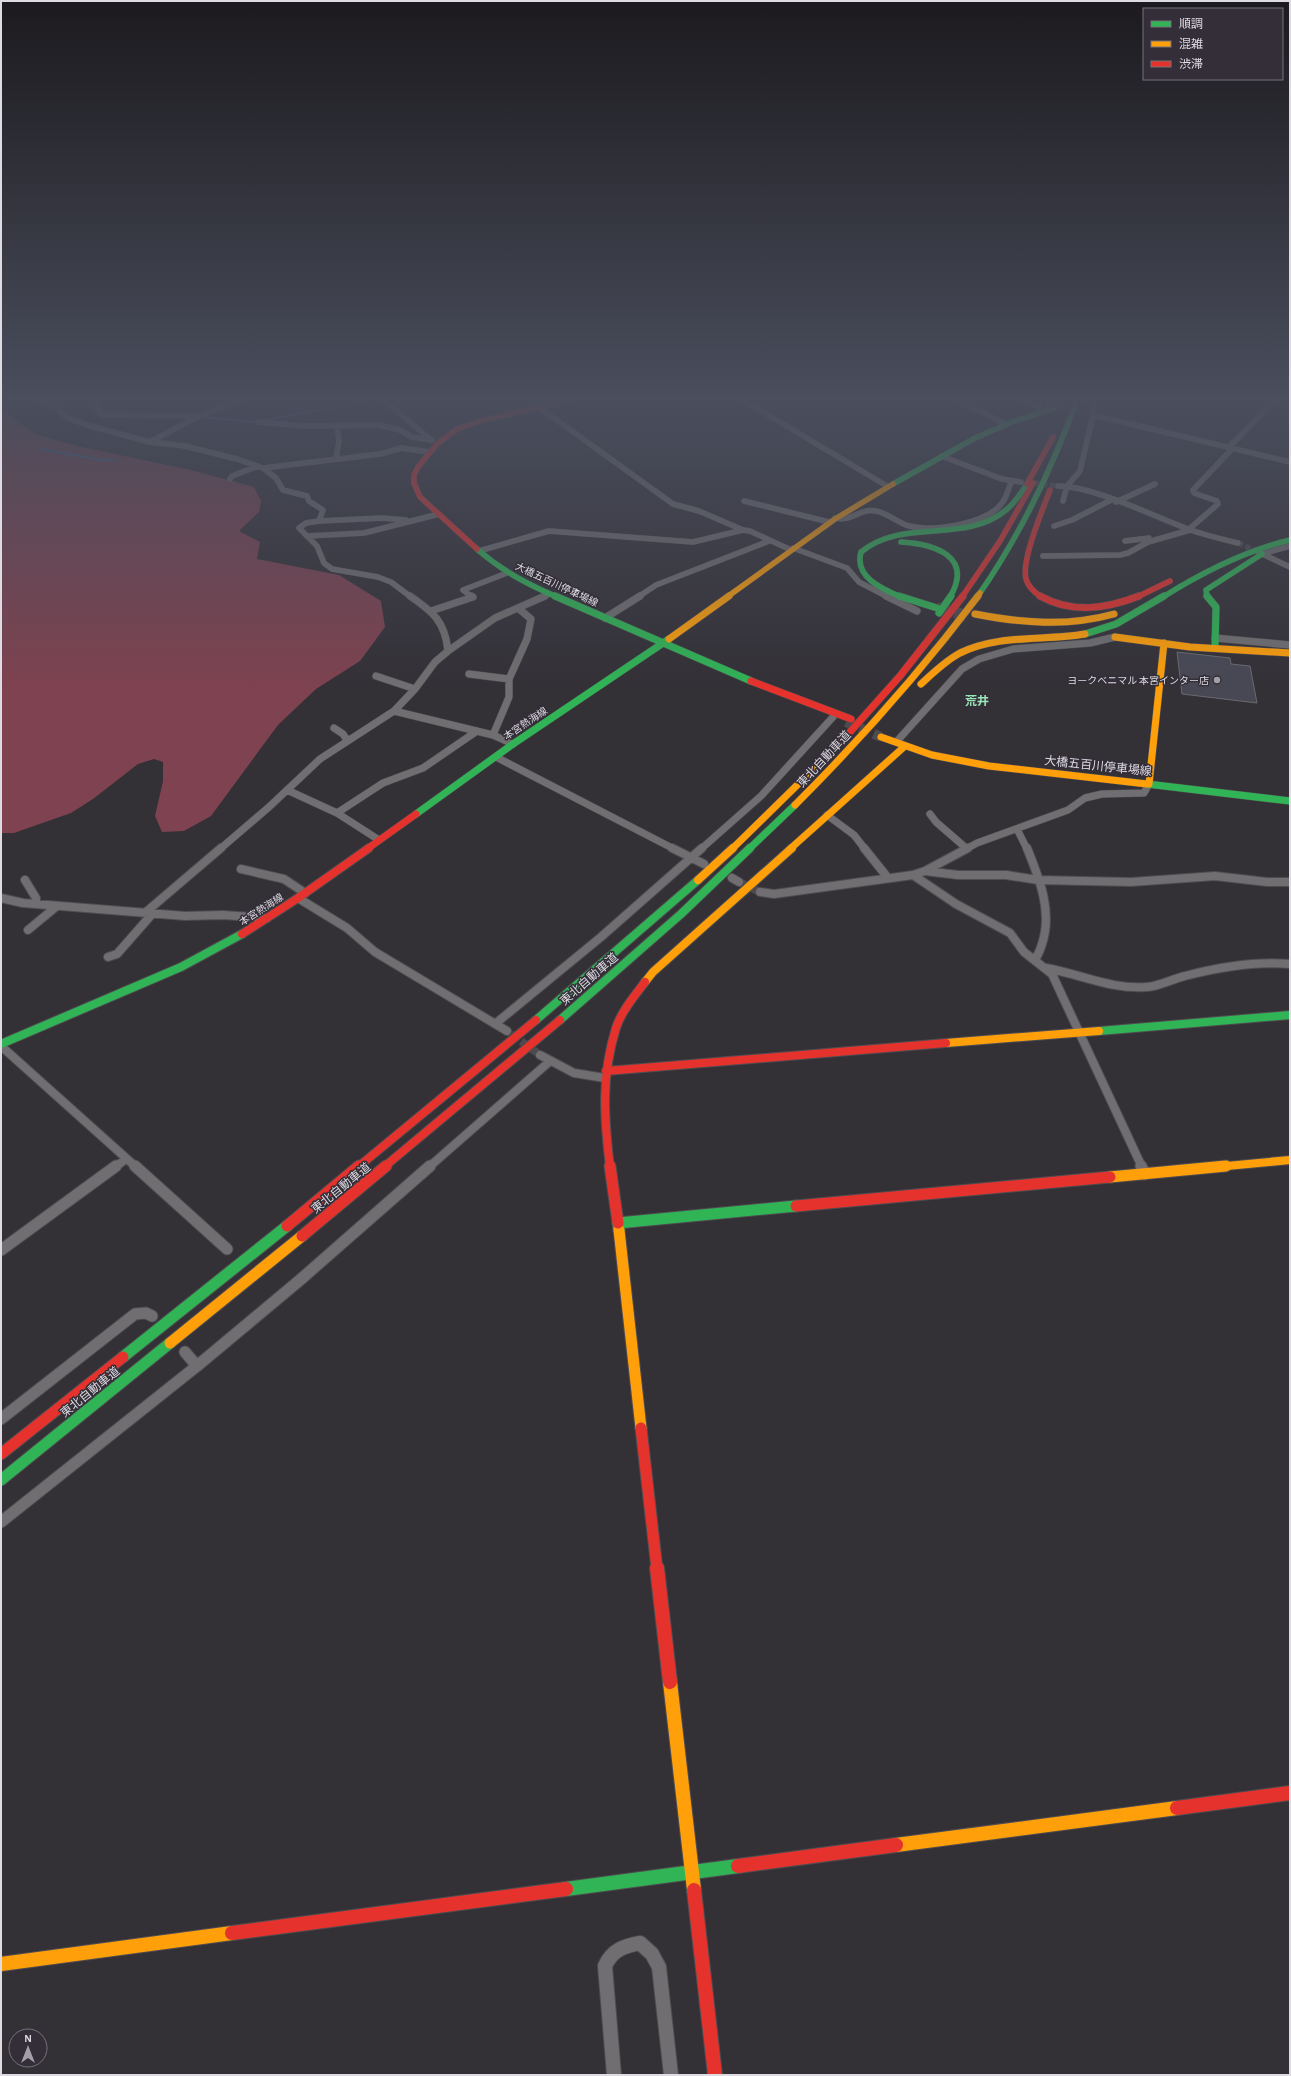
<svg xmlns="http://www.w3.org/2000/svg" width="1291" height="2076" font-family="'Alegreya Sans','Noto Sans JP',sans-serif">
	<style>
		.forest { fill: #7e4250 }
		.lines { fill: none; stroke-linecap: round; stroke-linejoin: round }
		.stream { stroke: #386995; stroke-width: 2 }
		.building { fill: #484855; stroke: #6b6a70 }
		.street-tunnel-far1 { stroke: #4d4a50; stroke-width: 5.5; stroke-dasharray: 5.5 2.5; stroke-linecap: butt }
		.street-tunnel { stroke: #4d4a50; stroke-width: 8; stroke-dasharray: 8 4.5; stroke-linecap: butt }
		.secondary-tunnel { stroke: #4d4a50; stroke-width: 10; stroke-dasharray: 10 5; stroke-linecap: butt }
		.primary-tunnel { stroke: #4d4a50; stroke-width: 8; stroke-dasharray: 8 4.5; stroke-linecap: butt }
		.highway-tunnel { stroke: #4d4a50; stroke-width: 12; stroke-dasharray: 12 6; stroke-linecap: butt }
		.street-far4-casing { stroke: #4e4c51; stroke-width: 6 }
		.street-far3-casing { stroke: #4e4c51; stroke-width: 8 }
		.street-far2-casing { stroke: #4e4c51; stroke-width: 10 }
		.street-far1-casing { stroke: #4e4c51; stroke-width: 13 }
		.street-casing { stroke: #4e4c51; stroke-width: 16 }
		.fast-far4-casing { stroke: #4e4c51; stroke-width: 6 }
		.fast-far3-casing { stroke: #4e4c51; stroke-width: 8 }
		.fast-far2-casing { stroke: #4e4c51; stroke-width: 10 }
		.fast-far1-casing { stroke: #4e4c51; stroke-width: 13 }
		.fast-casing { stroke: #4e4c51; stroke-width: 16 }
		.slow-far4-casing { stroke: #4e4c51; stroke-width: 6 }
		.slow-far3-casing { stroke: #4e4c51; stroke-width: 8 }
		.slow-far2-casing { stroke: #4e4c51; stroke-width: 10 }
		.slow-far1-casing { stroke: #4e4c51; stroke-width: 13 }
		.slow-casing { stroke: #4e4c51; stroke-width: 16 }
		.jam-far4-casing { stroke: #4e4c51; stroke-width: 6 }
		.jam-far3-casing { stroke: #4e4c51; stroke-width: 8 }
		.jam-far2-casing { stroke: #4e4c51; stroke-width: 10 }
		.jam-far1-casing { stroke: #4e4c51; stroke-width: 13 }
		.jam-casing { stroke: #4e4c51; stroke-width: 16 }
		.street-far4 { stroke: #706e70; stroke-width: 5.5 }
		.street-far3 { stroke: #706e70; stroke-width: 7 }
		.street-far2 { stroke: #706e70; stroke-width: 8 }
		.street-far1 { stroke: #706e70; stroke-width: 11 }
		.street { stroke: #706e70; stroke-width: 14 }
		.fast-far4 { stroke: #30b455; stroke-width: 5.5 }
		.fast-far3 { stroke: #30b455; stroke-width: 7 }
		.fast-far2 { stroke: #30b455; stroke-width: 8 }
		.fast-far1 { stroke: #30b455; stroke-width: 11 }
		.fast { stroke: #30b455; stroke-width: 14 }
		.slow-far4 { stroke: #ff9f0a; stroke-width: 5.5 }
		.slow-far3 { stroke: #ff9f0a; stroke-width: 7 }
		.slow-far2 { stroke: #ff9f0a; stroke-width: 8 }
		.slow-far1 { stroke: #ff9f0a; stroke-width: 11 }
		.slow { stroke: #ff9f0a; stroke-width: 14 }
		.jam-far4 { stroke: #e5322d; stroke-width: 5.5 }
		.jam-far3 { stroke: #e5322d; stroke-width: 7 }
		.jam-far2 { stroke: #e5322d; stroke-width: 8 }
		.jam-far1 { stroke: #e5322d; stroke-width: 11 }
		.jam { stroke: #e5322d; stroke-width: 14 }
		.poi-dot { fill: #a29fa6; stroke: #332e38; stroke-width: 1.5 }
		.labels { text-anchor: middle; stroke-width: 3; stroke-linejoin: round; paint-order: stroke }
		.far-street-label { font-size: 10px; fill: #dedbe2; stroke: #332e38 }
		.far-poi-label { font-size: 10px; fill: #dedbe2; stroke: #332e38; text-anchor: end }
		.far-quarter-label { font-size: 12px; font-weight: bold; fill: #99e5b7; stroke: #332e38 }
		.street-label { font-size: 12px; fill: #dedbe2; stroke: #332e38 }
	</style>
	<rect width="100%" height="100%" fill="#333036"/>
	<path class="forest" d="M1,409L35,434L77,446L191,470L254,487L261,501L259,512L239,531L260,542L257,559L339,575L381,601L385,627L360,661L316,689L278,725L211,816L184,831L162,832L155,816L163,781V762L154,759L138,764L93,799L71,813L14,833H1Z"/>
	<g class="lines">
		<path class="stream" d="M82,397L97,415L105,417
			M201,417L254,422L388,397
			M41,449L102,460H114"/>
	</g>
	<path class="building" d="M1177,652L1230,658L1231,664L1250,666L1257,703L1182,694Z"/>
	<g class="lines">
		<path class="street-tunnel-far1" d="M1026,482L1058,486
			M1238,543L1258,552"/>
		<path class="street-tunnel" d="M739,882L760,892
			M511,1034L540,1055"/>
		<path class="secondary-tunnel" d="M846,722L881,737"/>
		<path class="primary-tunnel" d="M1055,408L1084,401"/>
		<path class="highway-tunnel" d="M937,608L972,617"/>
		<g class="street-far4-casing">
			<path id="street-far4" d="M37,397L55,406L66,417L87,425L150,442L185,446L237,459L263,468L276,478L283,490L307,496L309,501L323,510L319,521L306,523L299,528L317,546L324,563L332,569L378,577L391,582L411,597
				M94,397L101,413L104,415L199,416
				M381,397L431,440
				M738,397L887,486
				M952,397L1006,424
				M1017,397L1045,411
				M962,402L982,397
				M539,407L673,504L699,511L743,530L750,531L791,550
				M1048,410L1050,397
				M1093,415L1290,462
				M258,422L305,426L378,425L400,430L412,437L432,440
				M150,442L199,416L250,397
				M941,456L1002,479L1021,482
				M336,459L339,441L337,426
				M263,468L380,454L401,448L429,452
				M230,479L232,476L258,466
				M1058,486C1093,486 1153,516 1188,529C1204,535 1221,539 1238,543
				M744,501L829,522
				M1063,501L1067,486L1080,471L1093,415V399
				M1116,502L1155,484
				M835,518C853,522 858,508 876,511C888,513 898,523 909,526C933,532 987,524 1002,503C1007,497 1008,488 1012,481
				M319,521L382,518L406,520
				M1054,526L1072,520L1111,500
				M1188,530L1218,504L1217,501L1194,493L1193,490L1231,450L1229,447L1278,397
				M307,536L364,533L439,514
				M1125,541L1149,538
				M793,548L847,568L859,582L888,597
				M479,551L549,531L693,542L743,530
				M1258,552L1290,567
				M1262,554L1290,546
				M1043,556L1120,555L1128,553L1148,542L1190,530
				M472,597L463,590L507,573
				M543,597L549,594
				M638,597L656,585L769,541"/>
		</g>
		<g class="street-far3-casing">
			<path id="street-far3" d="M886,596L917,611
				M431,611L473,597L471,596
				M605,618L640,596
				M1215,638L1290,645
				M448,651L495,618L545,596
				M469,674L509,679
				M376,676L415,689
				M394,711L493,735L513,744
				M334,728L343,734L347,740
				M493,735L509,697V679L527,639L531,619L518,608
				M898,740L962,669L979,659L1013,649L1090,643L1115,637
				M496,757L674,849
				M287,790L337,813L379,840
				M337,813L383,783L423,768L477,731
				M930,814L936,822L966,848
				M827,815L854,835L865,849
				M1017,829L1027,849
				M220,849L269,807L320,759L394,711L415,689L435,662L448,651C445,621 433,612 410,596
				M701,849L761,796L833,717
				M966,849L977,843L1068,810L1085,798L1102,794L1144,793L1149,784"/>
		</g>
		<g class="street-far2-casing">
			<path id="street-far2" d="M672,848L704,864
				M864,848L888,878
				M1027,848C1039,878 1053,911 1042,944C1040,950 1039,955 1034,960
				M241,869L284,879L305,893
				M925,871L958,875H1006L1038,880L1131,882L1215,876L1267,882H1290
				M913,875L956,904L1010,933L1024,952L1052,974L1142,1167
				M732,878L739,882
				M25,880L36,898V904
				M760,892L774,894L913,875L925,871L968,848
				M1,898L23,903L185,916L223,915L267,918
				M298,898L347,928L375,952L507,1031
				M146,912L221,848
				M28,930L57,906
				M108,957L117,954L153,913
				M1046,968C1080,974 1112,990 1147,987C1160,986 1172,979 1185,976C1219,967 1255,961 1290,964
				M495,1024L601,937L702,848
				M1,1046L136,1167
				M540,1055L574,1073L605,1078
				M115,1167L126,1159
				M429,1167L549,1062"/>
		</g>
		<g class="street-far1-casing">
			<path id="street-far1" d="M135,1166L227,1249
				M1141,1166L1145,1174
				M1,1250L116,1166
				M185,1352L197,1366
				M1,1419L135,1314L146,1313L152,1316
				M1,1522L197,1366L300,1280L430,1166"/>
		</g>
		<g class="street-casing">
			<path id="street" d="M614,2075L605,1966C612,1950 624,1946 640,1943L652,1954L659,1967L671,2075"/>
		</g>
		<g class="fast-far4-casing">
			<path id="fast-far4" d="M1084,401L1105,397
				M893,484L975,438L1012,422L1055,408
				M901,542C934,544 974,556 950,597
				M477,549C502,571 527,584 557,597
				M980,593C1022,532 1053,467 1078,397
				M901,597C882,589 854,577 861,552C904,517 963,545 1006,510C1015,503 1021,493 1027,484
				M1163,597C1203,572 1244,551 1290,540
				M1207,597L1206,590L1262,554"/>
		</g>
		<g class="fast-far3-casing">
			<path id="fast-far3" d="M555,596L751,681
				M899,596L937,608
				M1207,596L1216,607L1215,648
				M939,613L951,596
				M1085,634L1116,624L1164,596
				M1147,784L1290,801
				M416,814L513,744L669,639
				M749,849L795,805"/>
		</g>
		<g class="fast-far2-casing">
			<path id="fast-far2" d="M536,1020L698,880
				M560,1020L681,914L750,848
				M1099,1031L1290,1015
				M1,1044L181,967L242,934"/>
		</g>
		<g class="fast-far1-casing">
			<path id="fast-far1" d="M619,1230L618,1223L796,1206
				M123,1357L287,1226
				M1,1480L170,1343"/>
		</g>
		<g class="fast-casing">
			<path id="fast" d="M566,1889L738,1866"/>
		</g>
		<g class="slow-far4-casing">
			<path id="slow-far4" d="M727,597L835,519L893,484
				M977,597L980,593"/>
		</g>
		<g class="slow-far3-casing">
			<path id="slow-far3" d="M975,614C1022,623 1067,627 1114,614
				M1115,637L1190,647L1290,653
				M669,639L729,596
				M921,684C933,673 945,661 960,653C998,634 1044,641 1085,634
				M881,737L932,755L989,766L1147,784
				M1149,784L1164,643
				M795,805C861,739 922,670 978,596
				M732,849L841,742
				M790,849L905,746"/>
		</g>
		<g class="slow-far2-casing">
			<path id="slow-far2" d="M698,880L733,848
				M645,982L653,972L792,848
				M946,1043L1099,1031
				M1216,1167L1290,1160"/>
		</g>
		<g class="slow-far1-casing">
			<path id="slow-far1" d="M1110,1177L1226,1166
				M619,1230L641,1428
				M170,1343L302,1236"/>
		</g>
		<g class="slow-casing">
			<path id="slow" d="M670,1682L694,1890
				M896,1845L1177,1808
				M1,1964L232,1933"/>
		</g>
		<g class="jam-far4-casing">
			<path id="jam-far4" d="M1027,484L1053,437
				M477,549L420,497L414,483V475L418,467L437,444L457,429L483,420L584,397
				M962,597L1000,541L1033,483
				M1041,597C1034,592 1028,587 1026,579C1021,560 1043,509 1050,490
				M1137,597L1170,581"/>
		</g>
		<g class="jam-far3-casing">
			<path id="jam-far3" d="M1040,596C1072,614 1106,609 1139,596
				M751,681L851,719
				M841,742L900,676L963,596
				M367,849L416,814"/>
		</g>
		<g class="jam-far2-casing">
			<path id="jam-far2" d="M242,934L298,898L369,848
				M606,1071L946,1043
				M358,1167L536,1020
				M384,1167L560,1020
				M610,1167C604,1118 601,1076 616,1028C621,1012 635,995 645,982"/>
		</g>
		<g class="jam-far1-casing">
			<path id="jam-far1" d="M610,1166L618,1223
				M796,1206L1110,1177
				M287,1226L359,1166
				M302,1236L386,1166
				M641,1428L657,1569
				M1,1454L123,1357"/>
		</g>
		<g class="jam-casing">
			<path id="jam" d="M657,1568L670,1682
				M1177,1808L1290,1793
				M738,1866L896,1845
				M694,1890L715,2075
				M232,1933L566,1889"/>
		</g>
		<use href="#street-far4" class="street-far4"/>
		<use href="#street-far3" class="street-far3"/>
		<use href="#street-far2" class="street-far2"/>
		<use href="#street-far1" class="street-far1"/>
		<use href="#street" class="street"/>
		<use href="#fast-far4" class="fast-far4"/>
		<use href="#fast-far3" class="fast-far3"/>
		<use href="#fast-far2" class="fast-far2"/>
		<use href="#fast-far1" class="fast-far1"/>
		<use href="#fast" class="fast"/>
		<use href="#slow-far4" class="slow-far4"/>
		<use href="#slow-far3" class="slow-far3"/>
		<use href="#slow-far2" class="slow-far2"/>
		<use href="#slow-far1" class="slow-far1"/>
		<use href="#slow" class="slow"/>
		<use href="#jam-far4" class="jam-far4"/>
		<use href="#jam-far3" class="jam-far3"/>
		<use href="#jam-far2" class="jam-far2"/>
		<use href="#jam-far1" class="jam-far1"/>
		<use href="#jam" class="jam"/>
	</g>
	<linearGradient id="sky" x2="0" y2="1"><stop stop-color="#1c1a1e"/><stop offset="0.58" stop-color="#4a4e5d"/><stop offset="1" stop-color="#4a4e5d" stop-opacity="0"/></linearGradient>
	<rect width="1291" height="687" fill="url(#sky)"/>
	<circle class="poi-dot" cx="1217" cy="680" r="4"/>
	<g class="labels">
		<g class="far-street-label">
			<text transform="translate(557 584) rotate(25)" y="4">大橋五百川停車場線</text>
			<text transform="translate(525 723) rotate(-34)" y="4">本宮熱海線</text>
			<text transform="translate(261 909) rotate(-33)" y="4">本宮熱海線</text>
		</g>
		<g class="far-poi-label">
			<text x="1209" y="684">ヨークベニマル 本宮インター店</text>
		</g>
		<g class="far-quarter-label">
			<text x="977" y="705">荒井</text>
		</g>
		<g class="street-label">
			<text transform="translate(824 759) rotate(-47)" y="4">東北自動車道</text>
			<text transform="translate(1098 766) rotate(6)" y="4">大橋五百川停車場線</text>
			<text transform="translate(589 979) rotate(-41)" y="4">東北自動車道</text>
			<text transform="translate(341 1188) rotate(-39)" y="4">東北自動車道</text>
			<text transform="translate(90 1392) rotate(-39)" y="4">東北自動車道</text>
		</g>
	</g>
	<rect width="1291" height="2076" fill="none" stroke="#dedbe2" stroke-width="4"/>
	<rect x="1143" y="8" width="140" height="72" fill="#332e38" stroke="#77737c"/>
	<rect x="1151" y="21" width="20" height="6" fill="#30b455" stroke="#77737c"/>
	<text x="1179" y="28" font-size="12" fill="#dedbe2">順調</text>
	<rect x="1151" y="41" width="20" height="6" fill="#ff9f0a" stroke="#77737c"/>
	<text x="1179" y="48" font-size="12" fill="#dedbe2">混雑</text>
	<rect x="1151" y="61" width="20" height="6" fill="#e5322d" stroke="#77737c"/>
	<text x="1179" y="68" font-size="12" fill="#dedbe2">渋滞</text>
	<g transform="translate(28 2048)"><circle r="19" fill="#332e38" stroke="#77737c"/>
	<path d="M0-3L7 15L0 10L-7 15Z" fill="#a29fa6"/>
	<text y="-6" font-size="11" font-weight="bold" text-anchor="middle" fill="#dedbe2">N</text>
	</g>
</svg>
